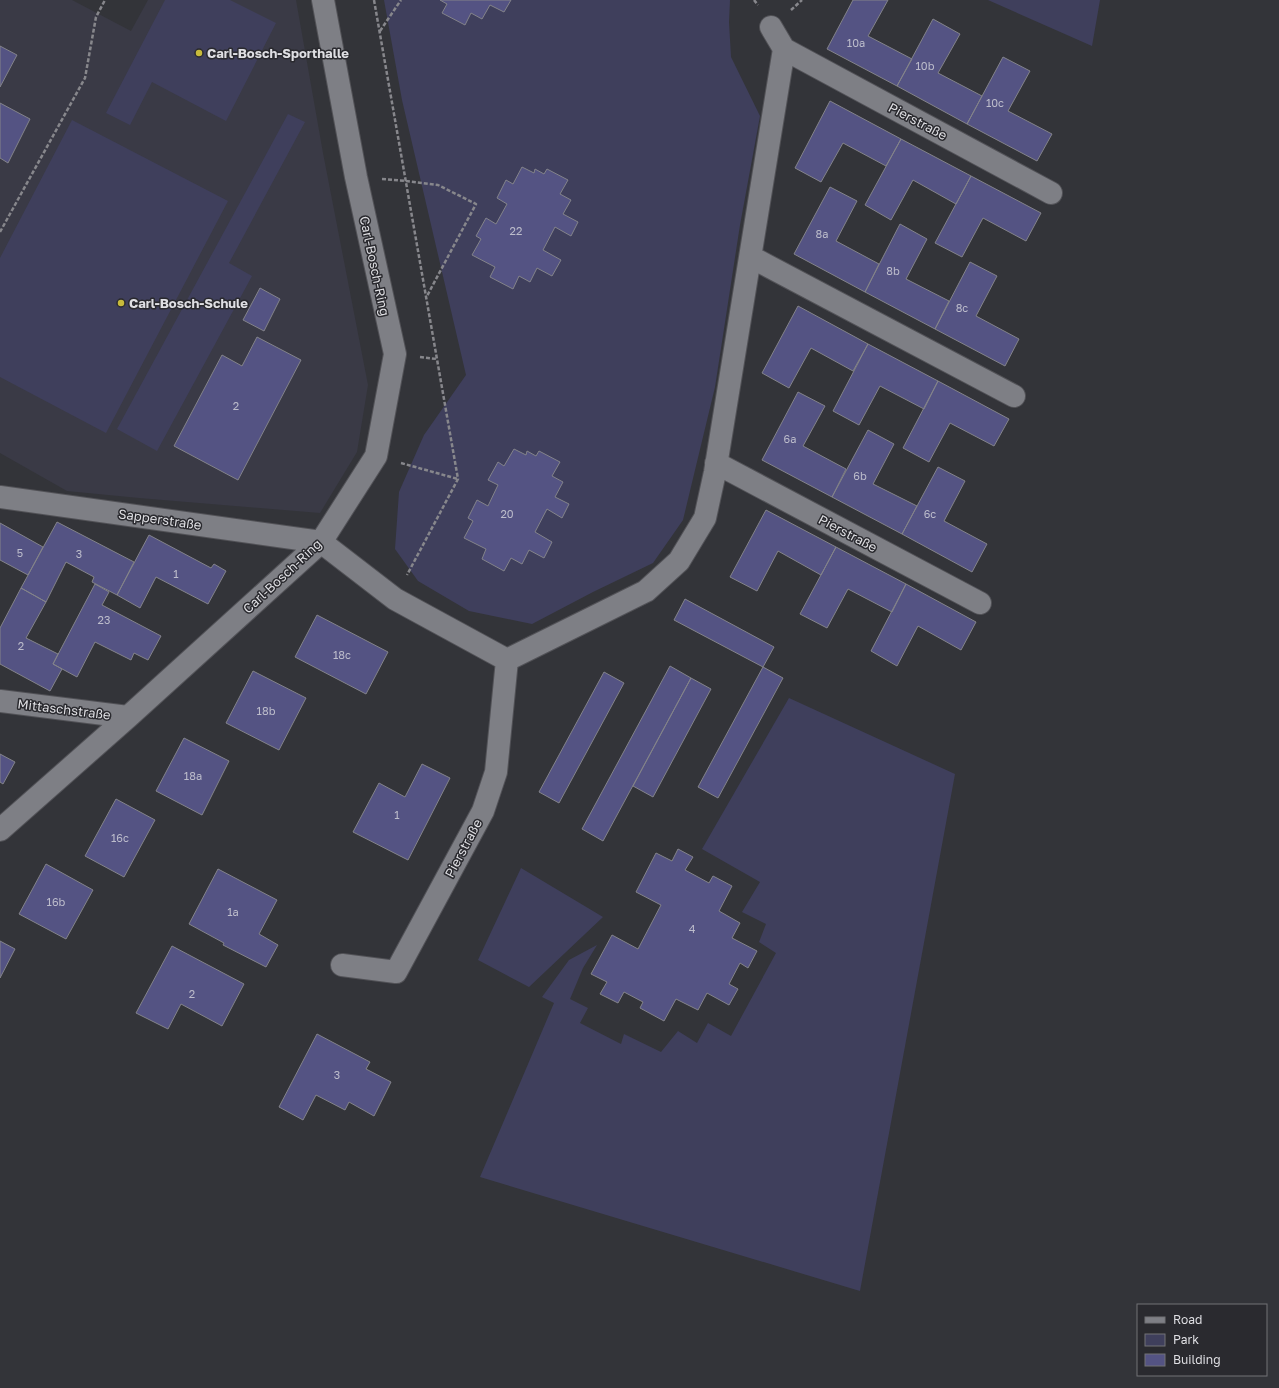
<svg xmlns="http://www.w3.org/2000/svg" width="1279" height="1388" font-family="'Golos Text',sans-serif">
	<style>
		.built { fill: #3a3a46 }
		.green { fill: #3f3f5c }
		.building { fill: #545383; stroke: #83838a }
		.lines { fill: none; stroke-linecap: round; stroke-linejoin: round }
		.minor-casing { stroke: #525257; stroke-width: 24 }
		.path { stroke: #87878c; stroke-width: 2.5; stroke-dasharray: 4 2; stroke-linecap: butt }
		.minor { stroke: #7e7f85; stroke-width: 22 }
		.poi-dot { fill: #c8bb3b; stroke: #2a2a2f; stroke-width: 1.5 }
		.labels { text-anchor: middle; stroke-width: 3; stroke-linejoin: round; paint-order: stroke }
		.number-label { font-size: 11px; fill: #bcbccb }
		.poi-label { font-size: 13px; font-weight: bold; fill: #dfdfe3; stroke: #2a2a2f; text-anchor: start }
		.street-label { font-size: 13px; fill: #dfdfe3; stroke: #2a2a2f }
	</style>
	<rect width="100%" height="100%" fill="#333439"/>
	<path class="built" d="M0,0H72L131,31L148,0H296L323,153L368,385L357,452L320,513L139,498L67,491L0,453Z"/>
	<path class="green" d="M165,0H230L276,23L226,121L152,82L130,125L106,113Z
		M384,0H730L729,22L731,57L760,116L740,225L715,387L683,520L653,563L593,592L532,624L469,611L418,581L395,549L399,492L424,435L466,375L402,100Z
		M988,0H1100L1092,46Z
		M288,114L305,122L229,263L252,276L157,451L117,429Z
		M72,120L228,201L106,433L0,377V258Z
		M789,698L955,774L860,1291L480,1177L554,1003L542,997L569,960L597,945L583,968L570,999L588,1008L580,1023L621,1044L624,1034L661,1052L678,1031L697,1043L708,1023L731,1036L776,953L759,942L766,924L742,912L760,882L702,849Z
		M521,868L603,917L529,987L478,960Z"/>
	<path class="building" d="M440,0H511L504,12L490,5L482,19L471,13L465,25L442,13L447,4Z
		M853,0H888L868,36L912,59L897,86L827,49Z
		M933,19L960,34L938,73L982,96L967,124L897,86Z
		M0,46L17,55L0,87Z
		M1003,57L1030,71L1008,111L1052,134L1037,161L967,124Z
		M830,101L901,139L886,166L843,143L821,182L795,168Z
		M0,103L30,119L8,163L0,158Z
		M901,139L971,176L956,204L913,180L891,220L865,205Z
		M522,167L534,173L535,169L544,174L547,169L568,180L560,194L571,200L563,214L578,222L571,236L555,227L543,250L561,260L552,276L537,268L530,282L519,276L513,289L490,277L495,267L472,255L481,239L476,236L486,218L496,224L507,204L497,198L506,180L513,184Z
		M971,176L1041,213L1026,241L983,218L962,257L935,243Z
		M830,187L857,201L836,241L879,264L865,292L794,254Z
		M900,224L927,239L906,279L949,301L935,329L865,292Z
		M970,262L997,276L976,316L1019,339L1005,366L935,329Z
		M260,288L280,299L264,331L243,320Z
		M798,306L868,344L853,371L811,348L789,388L762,373Z
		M257,337L301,360L238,480L174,446L222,355L242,366Z
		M868,344L938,381L924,409L880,386L859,425L833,411Z
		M938,381L1009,419L994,446L950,423L929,462L903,448Z
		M798,392L825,406L803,446L846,469L832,497L762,460Z
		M868,430L894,444L873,484L917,506L902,534L832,497Z
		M514,449L526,455L527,451L536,456L539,451L560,462L552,476L563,482L555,497L569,504L562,518L547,509L535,532L552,542L544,558L529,550L522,564L511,558L504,571L482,559L486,549L464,538L473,521L468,518L477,500L488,506L498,485L488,480L498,462L504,466Z
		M938,467L965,481L944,521L987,544L972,572L902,534Z
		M766,510L836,547L821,575L778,551L757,591L730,577Z
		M57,522L134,562L117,595L92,582L94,577L66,562L46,602L21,588Z
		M0,523L43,547L28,575L0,560Z
		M149,535L211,568L214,564L226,571L208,604L156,577L140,608L117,595Z
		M836,547L906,584L892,612L848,589L827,628L800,614Z
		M95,584L109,592L102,605L161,636L148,660L134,653L131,660L95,642L77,677L53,664Z
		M906,584L976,622L961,650L918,626L897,666L871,651Z
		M21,588L46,602L26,638L58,654L53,664L62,669L50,691L0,664V628Z
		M685,599L774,647L763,667L674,620Z
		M317,615L388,652L366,694L295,657Z
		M670,666L691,678L603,841L582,829Z
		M763,667L783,678L718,798L698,787Z
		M253,671L306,698L279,750L226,723Z
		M604,672L624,683L559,803L539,792Z
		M691,678L711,689L653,797L633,786Z
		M184,738L229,761L202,815L156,791Z
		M0,754L15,762L3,784L0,782Z
		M422,764L450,778L408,860L353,832L379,783L405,797Z
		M116,799L155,820L124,877L85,856Z
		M678,849L693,857L685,870L709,883L713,876L732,886L719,911L740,923L732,938L757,951L748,968L740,963L729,984L738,989L729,1005L707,993L698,1010L676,999L664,1021L640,1008L643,1002L624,992L618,1003L600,994L607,982L591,974L612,935L638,949L661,905L636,892L656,853L672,861Z
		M46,864L93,890L66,939L19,914Z
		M218,869L277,900L259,934L278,945L266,967L223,945L224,943L189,924Z
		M0,941L15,949L0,978Z
		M172,946L244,984L222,1026L181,1004L168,1029L136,1013Z
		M317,1034L370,1062L366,1069L391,1082L374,1116L349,1102L345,1110L316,1095L303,1120L279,1107Z"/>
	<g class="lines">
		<g class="minor-casing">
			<path id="minor" d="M784,49L1051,193
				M751,257L1014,396
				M716,463L980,603
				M0,497L321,542L395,599L507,660L646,591L679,561L705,518L715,472L784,49L771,27
				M0,701L128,717
				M0,830L128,717L321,542L376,456L395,354L356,177L323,0
				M342,965L396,972L483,811L496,772L507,660"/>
		</g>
		<path class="path" d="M374,0L458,479L407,575
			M754,0L758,5
			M791,10L802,0
			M380,31L401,0
			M382,179L406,181L438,185L476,204L427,296
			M0,232L85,78L96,17L105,0
			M420,357L437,359
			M401,463L458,479"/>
		<use href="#minor" class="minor"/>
	</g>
	<g class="poi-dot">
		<circle cx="199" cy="53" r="4"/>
		<circle cx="121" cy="303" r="4"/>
	</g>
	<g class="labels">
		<g class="number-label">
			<text x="856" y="47">10a</text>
			<text x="925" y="70">10b</text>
			<text x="995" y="107">10c</text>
			<text x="516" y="235">22</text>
			<text x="822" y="238">8a</text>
			<text x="893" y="275">8b</text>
			<text x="962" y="312">8c</text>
			<text x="236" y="410">2</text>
			<text x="790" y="443">6a</text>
			<text x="860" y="480">6b</text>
			<text x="507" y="518">20</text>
			<text x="930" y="518">6c</text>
			<text x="20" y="557">5</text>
			<text x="79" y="558">3</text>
			<text x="176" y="578">1</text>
			<text x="104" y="624">23</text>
			<text x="21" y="650">2</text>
			<text x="342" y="659">18c</text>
			<text x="266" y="715">18b</text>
			<text x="193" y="780">18a</text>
			<text x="397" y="819">1</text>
			<text x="120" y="842">16c</text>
			<text x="56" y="906">16b</text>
			<text x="233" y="916">1a</text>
			<text x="692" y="933">4</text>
			<text x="192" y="998">2</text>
			<text x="337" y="1079">3</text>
		</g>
		<g class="poi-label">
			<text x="207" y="58">Carl-Bosch-Sporthalle</text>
			<text x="129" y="308">Carl-Bosch-Schule</text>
		</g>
		<g class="street-label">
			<text transform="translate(918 121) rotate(28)" y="5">Pierstraße</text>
			<text transform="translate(375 266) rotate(78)" y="5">Carl-Bosch-Ring</text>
			<text transform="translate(160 519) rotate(8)" y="5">Sapperstraße</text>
			<text transform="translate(848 533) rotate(28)" y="5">Pierstraße</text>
			<text transform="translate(282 576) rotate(-43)" y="5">Carl-Bosch-Ring</text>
			<text transform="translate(64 709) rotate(7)" y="5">Mittaschstraße</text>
			<text transform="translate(463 848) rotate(-62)" y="5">Pierstraße</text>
		</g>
	</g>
	<rect x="1137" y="1304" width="130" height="72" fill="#2a2a2f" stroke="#727277"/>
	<rect x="1145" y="1317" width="20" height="6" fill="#7e7f85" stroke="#727277"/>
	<text x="1173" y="1324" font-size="12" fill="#dfdfe3">Road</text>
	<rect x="1145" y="1334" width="20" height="12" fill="#3f3f5c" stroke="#727277"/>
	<text x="1173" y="1344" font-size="12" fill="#dfdfe3">Park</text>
	<rect x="1145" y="1354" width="20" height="12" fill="#545383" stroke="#727277"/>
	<text x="1173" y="1364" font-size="12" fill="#dfdfe3">Building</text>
</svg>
